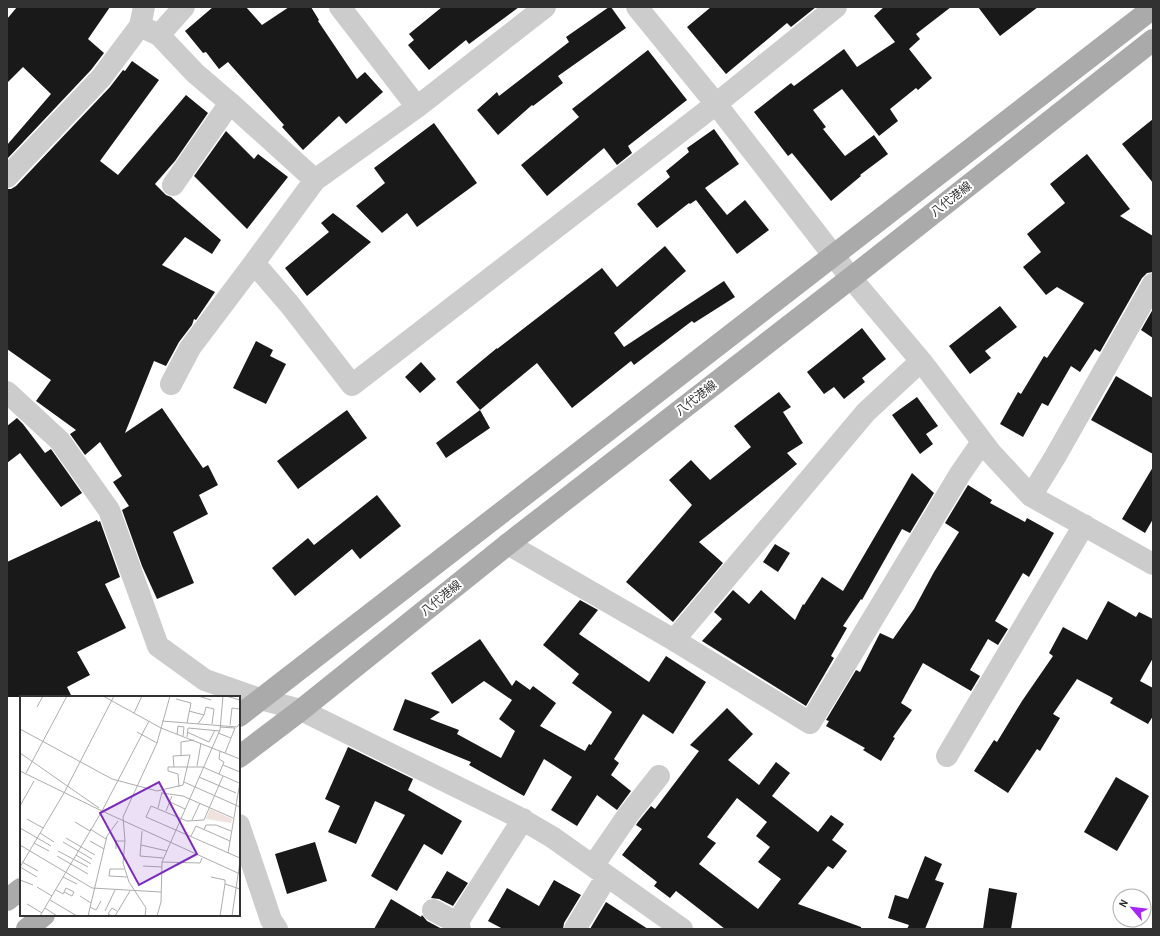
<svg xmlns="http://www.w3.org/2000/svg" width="1160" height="936" font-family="'Archivo Narrow','Noto Sans JP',sans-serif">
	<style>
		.building { fill: #191919; fill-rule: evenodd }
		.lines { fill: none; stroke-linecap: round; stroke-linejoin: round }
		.minor { stroke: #ccc; stroke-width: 22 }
		.major { stroke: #aaa; stroke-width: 22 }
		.labels { text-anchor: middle; stroke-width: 4; stroke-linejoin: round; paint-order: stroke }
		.street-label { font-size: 12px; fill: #323232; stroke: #fff }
		.inset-road { fill: none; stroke: #adadad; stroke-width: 1 }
		.view { fill: #7b2cbf; fill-opacity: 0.15; stroke: #7b2cbf; stroke-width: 2 }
		.inset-edge { fill: none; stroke: #323232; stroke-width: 2 }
	</style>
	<rect width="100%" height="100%" fill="#fff"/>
	<path class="building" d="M17,7H110L88,39L104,53L91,70L7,159V145L51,94L23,67L7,83V19Z
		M213,7H246L262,25L289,7H311L319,20L318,21L357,79L365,72L383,92L346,124L339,116L303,150L282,127L284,125L228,62L219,69L206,52L203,53L185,31Z
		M442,7H519L469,44L466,40L429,70L408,45L414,40L409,34Z
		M609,7H611L626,28L558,76L563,83L533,106L532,105L498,135L477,110L497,92L499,96L569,42L566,37Z
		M711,7H816L791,27L787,23L726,74L687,27Z
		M884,7H951L916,34L920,39L909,49L932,78L918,90L916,88L890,109L898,121L879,136L842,89L813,110L826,127L823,129L845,156L874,135L888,154L860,175L861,176L831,201L792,153L788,156L754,112L791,83L794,86L844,49L857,67L895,42L874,16Z
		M978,7H1038L1000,36Z
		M648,50L687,100L628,146L632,153L617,165L604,148L547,196L521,165L579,117L572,109Z
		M132,61L159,80L100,161L118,175L186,95L208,113L175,161L155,184L166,195L171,197L221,240L212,254L185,237L162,265L215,292L196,320L194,319L192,325L179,342L166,366L154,361L125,433L162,408L203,468L208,465L218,485L199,495L208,514L173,532L194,583L157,599L142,566L122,510L129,506L113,482L122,476L100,442L85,455L70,434L76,430L36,401L51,380L7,349V189H11L16,186L110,87L123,70L125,71Z
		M1153,119V183L1122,144Z
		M434,123L477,183L417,227L407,213L382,233L356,206L385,183L374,168Z
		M714,129L739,164L705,188L727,215L745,200L769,230L737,254L696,200L690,204L689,203L657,228L637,204L670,177L666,171L689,152L687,148Z
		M226,131L254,159L258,154L288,177L247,229L194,176Z
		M1087,154L1130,209L1120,216L1153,236V272L1147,273L1142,278L1100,352L1095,349L1080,372L1071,366L1048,406L1042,403L1023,437L1000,424L1018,392L1021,394L1044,356L1047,358L1084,303L1057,287L1046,295L1023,267L1041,252L1027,234L1065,203L1050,184Z
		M333,213L371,242L307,296L285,268L329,232L321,223Z
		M665,246L686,271L614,333L624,347L724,281L735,297L694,323L692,321L634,365L631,361L572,408L537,363L480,410L456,382L497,348V349L602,268L617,287Z
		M1000,306L1017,327L985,351L991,358L970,374L949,346Z
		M1153,309V338L1141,330Z
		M862,328L886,359L862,378L865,382L844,399L834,387L824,394L807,372Z
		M256,341L273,350L270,356L286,364L266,404L233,388Z
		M421,362L436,379L420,393L405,377Z
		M1116,376L1153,398V454L1091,420Z
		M779,392L791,407L783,412L803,443L787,453L797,464L699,542L723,563L673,622L626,582L692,505L669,480L691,460L710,480L751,447L734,426Z
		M917,397L938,426L926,434L933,444L920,454L892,415Z
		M347,410L367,438L298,489L277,461Z
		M480,410L490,428L446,458L436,443Z
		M17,418L23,424L45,453L51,449L82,493L61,507L20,453L7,463V426Z
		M1153,467V519L1145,533L1122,519Z
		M912,473L934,493L910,533L902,529L862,600L861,599L843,626L847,628L831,656L834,658L806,706L702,641L722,619L714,612L733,590L749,604L761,590L795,620L803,604L804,605L822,577L843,591Z
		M968,485L992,500L990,503L1025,522L1027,518L1054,533L1029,577L1023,573L995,621L1008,629L998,645L988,639L970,670L980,676L971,691L923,663L901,703L912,710L893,737L895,738L881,761L863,750L865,748L826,726L829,721L826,720L856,670L860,672L880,633L893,639L914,609L934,572L959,532L945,523Z
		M377,495L401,526L360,559L352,549L295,596L272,568L308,538L314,545Z
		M97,520L98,522L100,521L120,577L105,584L126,628L77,652L90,675L67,687L72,697H7V562Z
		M775,544L790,553L778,572L763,562Z
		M580,600L598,610L579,634L649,682L666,656L706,682L673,734L643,714L614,759L619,763L611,775L631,791L617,810L597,795L577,826L551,810L572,777L544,759L524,796L469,765L471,762L393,730L405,699L440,712L430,719L459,730L457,734L501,758L515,731L499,719L512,700L484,681L452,704L431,673L480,639L512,686L516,680L530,690L533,686L556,703L540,726L585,751L589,744L591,745L612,712L572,683L579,674L543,645Z
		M1108,601L1136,617L1139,612L1153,619V658L1140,681L1153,688V716L1148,724L1110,703L1113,698L1077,679L1053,714L1060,718L1040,751L1037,749L1008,793L974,771L994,740L997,742L1022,701L1053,656L1049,653L1063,627L1087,640Z
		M727,708L753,734L728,760L759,785L776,762L790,773L772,796L818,832L831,815L844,824L832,840L847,851L833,869L828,866L798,904L861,927V929H725L676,891L670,898L654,886L657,882L622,855L642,829L636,825L638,822L651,806L655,809L699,751L690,745ZM737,798L767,822L756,836L770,847L758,862L781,879L758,909L699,864L716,843L707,837Z
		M348,747L413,779L408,790L462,821L442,855L424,844L397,891L371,876L405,815L375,801L356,844L328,832L340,806L325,799Z
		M1116,777L1149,796L1117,851L1084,832Z
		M315,842L327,881L287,894L275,854Z
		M925,856L942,864L935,880L944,883L925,929H907L909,925L888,918L895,895L908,899Z
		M447,871L468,883L453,906L439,899L431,898Z
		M554,880L581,895L564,923L563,929H503L488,921L507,888L539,906Z
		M989,888L1017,893L1011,929H983Z
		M391,899L421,917L422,915L427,921L442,929H374Z
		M606,902L648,929H590Z"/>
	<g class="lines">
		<path class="minor" d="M340,7L417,107
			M545,7L417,107L315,180L254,263L290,305L352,385L716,104L836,7
			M637,7L716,104L851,278L921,361L991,453L1031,496L1153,564
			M140,26L159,35L195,73L230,103L315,180
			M159,35L184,7
			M7,177L101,78L140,26L144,7
			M173,185L230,103
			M171,384L190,348L254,263
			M7,392L60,441L109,510L158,646L205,680L260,699L301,710L516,816L552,837L682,929
			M1031,496L1055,457L1153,284
			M508,544L674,640L810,723L960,474L982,442
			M674,640L866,412L921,361
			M947,756L1084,525
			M239,825L271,920L277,929
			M593,866L628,815L659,776
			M433,910L457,923
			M460,929L457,923L523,819
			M575,929L607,876"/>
		<path class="major" d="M239,716L1153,8
			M239,757L301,710L508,544L851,278L1153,40
			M7,900L21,889
			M27,929L44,915"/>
	</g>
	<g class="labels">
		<g class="street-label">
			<text transform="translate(951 199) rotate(-38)" y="4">八代港線</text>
			<text transform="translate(696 398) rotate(-38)" y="4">八代港線</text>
			<text transform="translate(441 598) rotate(-39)" y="4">八代港線</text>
		</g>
	</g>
	<g transform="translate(20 696)">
		<rect width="220" height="220" fill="#fff"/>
		<path d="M190,113L212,123L211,127L186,123Z" fill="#efe2df"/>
		<path class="inset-road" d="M83,0L141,32L220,63M178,0L191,4M206,0L220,4M156,3L171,7L167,27M17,11L23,0M169,15L184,19L178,28M114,17L122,0M184,19L186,11L194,13L192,28M142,25L217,31L220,27M210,29L212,12L220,13M200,31L215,32L205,57M0,33L92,83L137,95L163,89L170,59L153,60L154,71M117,36L137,47M167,36L189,46L195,34M198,37L211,42M157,38L158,30L164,31L163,40M167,41L168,32L200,35M0,57L79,112M161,59V46L174,44M203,69L220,76M177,70L181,47M0,75L82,115L220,178M6,77L47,0M199,78L204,66L199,63L200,55M203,80L184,124L167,125L131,110L126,121L220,162M179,81L216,97M164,86L220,111M159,91L158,78L148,75V71H183L219,87M142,97L163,100L213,122M150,106L165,113M0,110L14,85M138,112L142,96M146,115L152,100M7,123L23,132M172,124L180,107M55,126L70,135M0,132L31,150M70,133L86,143M184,134L186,129H196L211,135M122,135L120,160L143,162M20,137L34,146M171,140L176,130L210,145M46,142L75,159M70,145L84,153M43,146L72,163M14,147L29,155M0,149L72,192L141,196M121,149L147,155M96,153V145H105M38,155L53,163M208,157L220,86M56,159L71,168M37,160L68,178M53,163L68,171M2,166L18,175M142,166L180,167L182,162M123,170L142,171M0,171L44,97L94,0M0,171L17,181M104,173H90L89,180L107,181M43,181L57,188M191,181L205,184V188M0,184L13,189M17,191L32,200M36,194L43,198L46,192L54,196L52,200L44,196M60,200L71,207M30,204L57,220M7,208L22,217M70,211L76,214L81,205M25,212L37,220M85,215L95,194M20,220L82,115L129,25M68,220L87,140L98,125M92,220L88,218L92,212L97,215M95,220L110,195M125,220L126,212L109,186L103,167L105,145L103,121L137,47L150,0M137,220L141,206L142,166L200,34L203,0M200,220L205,188L220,193M212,220L220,165"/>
		<path class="view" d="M139,86L177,158L119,189L80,117Z"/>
		<rect width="220" height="220" class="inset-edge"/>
	</g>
	<rect width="1160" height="936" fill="none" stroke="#323232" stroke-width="16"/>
	<g transform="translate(1132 908) rotate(298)"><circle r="19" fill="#ffffff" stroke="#adadad"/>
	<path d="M0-3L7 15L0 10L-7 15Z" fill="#a726f7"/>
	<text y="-6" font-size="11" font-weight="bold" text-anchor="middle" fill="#323232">N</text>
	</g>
</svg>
